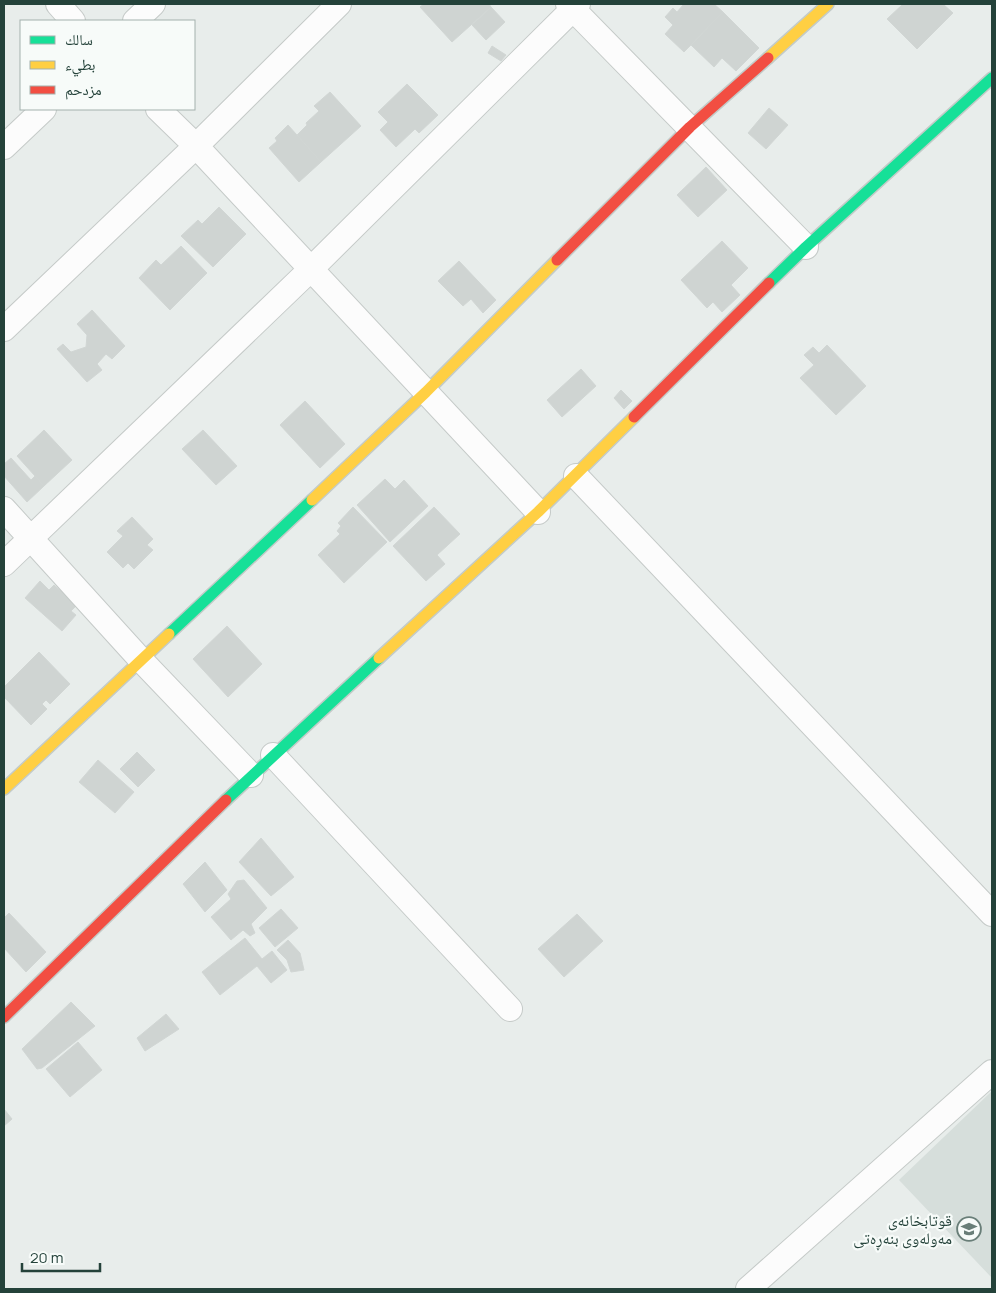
<svg xmlns="http://www.w3.org/2000/svg" width="996" height="1293" font-family="Manrope,'Noto Naskh Arabic',sans-serif">
	<style>
		.built { fill: #d6dedb }
		.building { fill: #cfd4d2; stroke: #d1d6d4 }
		.lines { fill: none; stroke-linecap: round; stroke-linejoin: round }
		.street-casing { stroke: #c5cac8; stroke-width: 26 }
		.fast-casing { stroke: #c3cbc8; stroke-width: 14 }
		.slow-casing { stroke: #c3cbc8; stroke-width: 14 }
		.jam-casing { stroke: #c3cbc8; stroke-width: 14 }
		.street { stroke: #fcfcfc; stroke-width: 24 }
		.fast { stroke: #16e098; stroke-width: 11 }
		.slow { stroke: #ffcf43; stroke-width: 11 }
		.jam { stroke: #f24e42; stroke-width: 11 }
		.labels { text-anchor: middle; stroke-width: 4.5; stroke-linejoin: round; paint-order: stroke }
		.poi-label { font-size: 16px; fill: #24423a; stroke: #f7fbf9; text-anchor: end }
	</style>
	<rect width="100%" height="100%" fill="#e8edeb"/>
	<path class="built" d="M992,1091V1278L899,1180Z"/>
	<path class="building" d="M424,4H489L491,7L452,42L420,7Z
		M684,4H714L723,12L684,52L665,34L673,25L665,17L673,8L677,12Z
		M903,4H943L953,13L917,49L887,19Z
		M491,7L505,22L486,40L472,25Z
		M723,12L759,48L736,71L722,58L714,67L691,45Z
		M492,46L506,55L501,61L488,53Z
		M407,84L438,115L419,133L415,129L396,147L380,130L388,122L378,112Z
		M330,92L361,126L321,162L297,135L307,125L306,123L319,111L314,106Z
		M769,108L788,125L766,149L748,133Z
		M288,125L321,162L299,182L269,148L277,141L275,138Z
		M706,167L727,190L698,217L677,195Z
		M219,207L246,234L213,267L181,236L198,220L202,224Z
		M722,241L748,268L731,285L740,295L722,312L713,302L707,308L681,280Z
		M181,246L207,273L170,310L139,278L156,260L161,265Z
		M459,261L496,300L483,313L471,299L463,306L438,281Z
		M92,310L125,346L112,359L106,354L97,364L102,370L87,382L57,349L63,344L71,352L86,347L87,335L77,324Z
		M827,345L866,386L836,415L800,378L814,365L804,355L813,347L819,353Z
		M581,369L596,386L562,417L547,400Z
		M621,390L632,401L624,409L614,398Z
		M305,401L345,444L320,468L280,425Z
		M44,430L72,460L44,486L17,456Z
		M203,430L237,466L216,485L182,449Z
		M11,458L31,480L35,476L44,486L27,502L4,476V464Z
		M385,479L395,489L404,480L428,506L390,542L357,505Z
		M353,507L387,542L344,583L318,555L340,534L337,531L341,526L338,523Z
		M434,507L460,534L437,555L445,564L426,581L393,546Z
		M132,517L153,539L147,545L153,550L134,569L128,563L123,568L107,552L123,536L117,531Z
		M40,581L49,590L54,585L77,605L71,611L76,615L62,631L25,598Z
		M227,626L262,664L228,697L193,659Z
		M39,652L70,684L50,704L46,700L42,704L47,709L31,725L4,697V687Z
		M137,752L155,770L138,787L120,769Z
		M98,760L134,792L115,813L79,782Z
		M261,838L294,877L271,896L239,862Z
		M205,862L227,890L205,912L183,884Z
		M244,880L267,908L251,924L255,933L250,936L243,930L231,940L211,917L231,899L228,894L237,881Z
		M281,909L298,928L275,947L259,928Z
		M9,913L46,952L26,972L4,948V918Z
		M577,914L603,941L564,977L538,949Z
		M245,938L262,959L272,951L287,970L271,983L257,966L220,995L202,972Z
		M288,940L300,953L304,970L291,972L287,960L277,950Z
		M71,1002L95,1026L42,1068L37,1069L22,1049Z
		M166,1014L179,1029L145,1051L137,1038Z
		M78,1042L102,1070L70,1097L46,1069Z
		M4,1109L12,1119L4,1126Z"/>
	<g class="lines">
		<g class="street-casing">
			<path id="street" d="M58,4L73,21
				M568,4L806,247
				M135,21L153,4
				M158,109L196,146L538,512
				M4,147L44,109
				M4,329L196,146L339,4
				M576,476L992,914
				M4,509L141,660L251,775
				M4,564L311,269L578,4
				M273,755L510,1009
				M748,1289L992,1072"/>
		</g>
		<g class="fast-casing">
			<path id="fast" d="M769,283L806,247L992,78
				M169,634L312,500
				M226,800L379,658"/>
		</g>
		<g class="slow-casing">
			<path id="slow" d="M768,58L828,4
				M312,500L426,392L557,260
				M379,658L538,512L634,417
				M4,789L169,634"/>
		</g>
		<g class="jam-casing">
			<path id="jam" d="M557,260L690,127L768,58
				M634,417L769,283
				M4,1017L226,800"/>
		</g>
		<use href="#street" class="street"/>
		<use href="#fast" class="fast"/>
		<use href="#slow" class="slow"/>
		<use href="#jam" class="jam"/>
	</g>
	<defs>
		<g id="school-ring" transform="scale(1.25)"><circle r="9.5" fill="#f7fbf9" stroke="#697e78" stroke-width="1.5"/><path d="M0-5L7-2L0 1L-7-2ZM-4 1L0 2.5L4 1V4Q0 6-4 4Z" fill="#697e78"/></g>
	</defs>
	<g fill-rule="evenodd">
		<use href="#school-ring" x="969" y="1229"/>
	</g>
	<g class="labels">
		<g class="poi-label">
			<text x="952" y="1226">قوتابخانەی<tspan x="952" dy="18">مەولەوی بنەڕەتی</tspan></text>
		</g>
	</g>
	<rect width="996" height="1293" fill="none" stroke="#24423a" stroke-width="10"/>
	<rect x="20" y="20" width="175" height="90" fill="#f7fbf9" stroke="#a3b1ad"/>
	<rect x="30" y="36" width="25" height="8" fill="#16e098" stroke="#a3b1ad"/>
	<text x="65" y="45" font-size="15" fill="#24423a">سالك</text>
	<rect x="30" y="61" width="25" height="8" fill="#ffcf43" stroke="#a3b1ad"/>
	<text x="65" y="70" font-size="15" fill="#24423a">بطيء</text>
	<rect x="30" y="86" width="25" height="8" fill="#f24e42" stroke="#a3b1ad"/>
	<text x="65" y="95" font-size="15" fill="#24423a">مزدحم</text>
	<path d="M22 1263v8h78v-8" fill="none" stroke="#24423a" stroke-width="2.5"/>
	<text x="30" y="1263" font-size="15" fill="#24423a" stroke="#f7fbf9" stroke-width="4" paint-order="stroke">20 m</text>
</svg>
